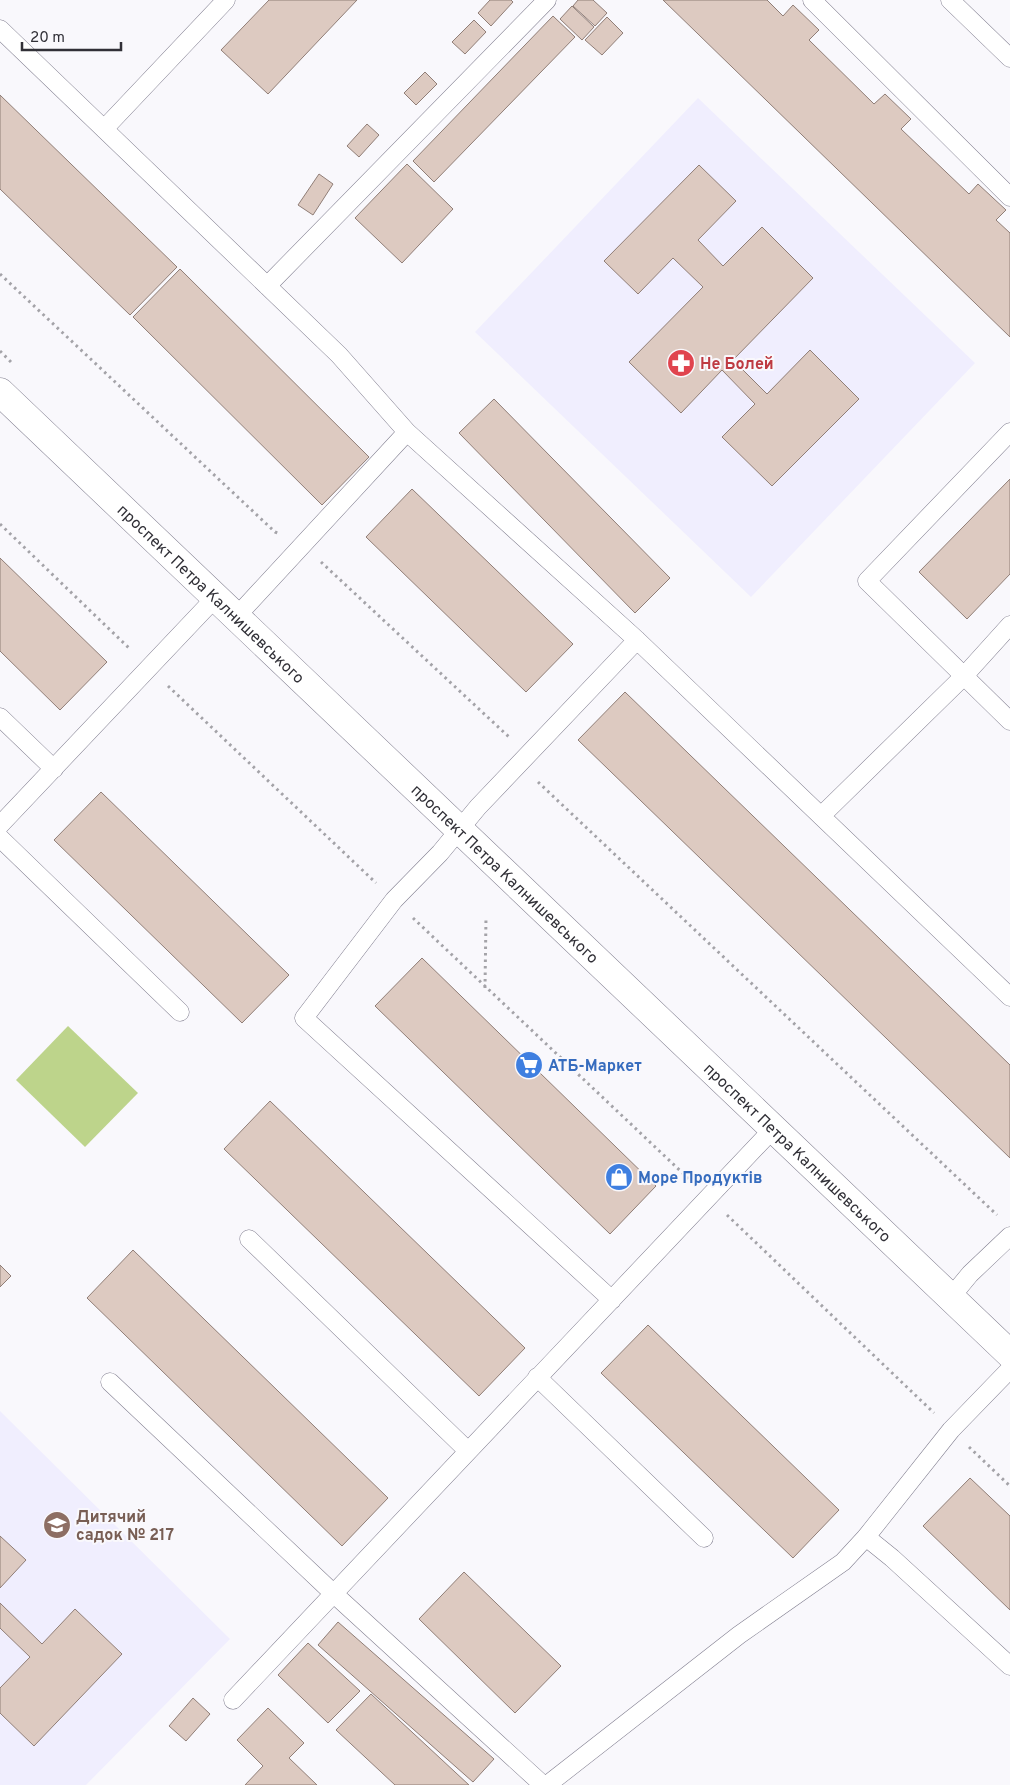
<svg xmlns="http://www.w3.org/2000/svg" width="1010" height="1785" font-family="Overpass,sans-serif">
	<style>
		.built { fill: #f0eefe }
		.green { fill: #bdd48b }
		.building { fill: #ddcac1; stroke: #907e77 }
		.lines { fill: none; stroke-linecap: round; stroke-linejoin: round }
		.service-casing { stroke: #807e8f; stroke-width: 19 }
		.tertiary-casing { stroke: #807e8f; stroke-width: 29 }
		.path { stroke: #a4a3a8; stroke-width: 3; stroke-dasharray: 2.5 4; stroke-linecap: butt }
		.service { stroke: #fff; stroke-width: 18 }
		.tertiary { stroke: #fff; stroke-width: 28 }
		.labels { text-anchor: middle; stroke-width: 4; stroke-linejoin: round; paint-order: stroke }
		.health-label { font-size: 16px; font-weight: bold; fill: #be3a42; stroke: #f9f8fc; text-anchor: start }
		.street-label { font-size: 16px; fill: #313037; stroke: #f9f8fc }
		.shop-label { font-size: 16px; font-weight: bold; fill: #366cbe; stroke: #f9f8fc; text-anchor: start }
		.education-label { font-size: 16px; font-weight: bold; fill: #785e54; stroke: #f9f8fc; text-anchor: start }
	</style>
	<rect width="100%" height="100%" fill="#f9f8fc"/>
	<path class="built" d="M698,98L975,363L751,597L475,332Z
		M0,1411L230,1639L86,1785H0Z"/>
	<path class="green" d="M68,1026L138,1093L85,1147L16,1080Z"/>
	<path class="building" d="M269,0H357L268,94L221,50Z
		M490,0H511L513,2L491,26L478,13Z
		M578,0H593L607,13L595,26L573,6Z
		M663,0H767L783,16L793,5L819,30L809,40L874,104L885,94L911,119L901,129L969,194L978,184L1006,210L996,220L1010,233V337Z
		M572,6L594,27L582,40L560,19Z
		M553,16L575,37L434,182L413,161Z
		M607,17L623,33L602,55L585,40Z
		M474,20L486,32L465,54L452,42Z
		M425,72L437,84L416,105L404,93Z
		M0,95L177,267L130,315L0,189Z
		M367,124L379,135L359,157L347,146Z
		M407,164L453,209L402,263L355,218Z
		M699,165L736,201L698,240L723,266L762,227L813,278L733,360L767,394L810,350L859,399L772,486L722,437L755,404L722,370L681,413L629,362L703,287L673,258L638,294L604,261Z
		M319,174L333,184L313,215L298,205Z
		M180,269L369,457L322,505L133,317Z
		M494,399L670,578L635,613L459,433Z
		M1010,479V574L967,619L919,572Z
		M412,489L573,644L526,692L366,537Z
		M0,558L107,662L60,710L0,651Z
		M625,692L1010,1065V1158L578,740Z
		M101,792L289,975L242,1023L54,840Z
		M422,958L656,1186L610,1234L375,1006Z
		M270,1101L525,1348L479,1396L224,1149Z
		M133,1250L388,1498L342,1546L87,1298Z
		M0,1265L11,1276L0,1287Z
		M648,1325L839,1510L793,1558L601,1373Z
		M970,1478L1010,1516V1610L923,1526Z
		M0,1536L26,1560L0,1588Z
		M464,1572L561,1666L515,1713L419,1619Z
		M0,1603L42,1644L75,1609L122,1654L34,1746L0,1713V1688L30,1657L0,1628Z
		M338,1622L494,1759L473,1782L318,1645Z
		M308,1643L360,1691L328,1723L278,1675Z
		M371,1694L469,1785H395L336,1730Z
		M193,1698L210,1714L186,1741L169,1726Z
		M268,1708L304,1743L289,1758L317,1785H245L263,1766L237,1740Z"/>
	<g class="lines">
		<g class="service-casing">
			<path id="service" d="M812,0L1010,197
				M950,0L1010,58
				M0,29L339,355L407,432L637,640L1010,997
				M104,129L226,0
				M267,286L547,0
				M1010,432L867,581L1010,721
				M236,617L407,432
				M0,717L54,769
				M821,816L964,676L1010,625
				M0,825L215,598
				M0,838L180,1012
				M249,1239L468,1451
				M951,1297L970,1274L1010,1236
				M612,1300L304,1018L394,900L440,853L478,807L637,640
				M537,1377L704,1538
				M110,1382L333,1593L543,1785
				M866,1537L892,1558L1010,1666
				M233,1700L773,1129
				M547,1785L739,1635L843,1562L866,1537L951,1430L1010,1369"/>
		</g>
		<g class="tertiary-casing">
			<g id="tertiary">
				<path id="s1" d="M0,392L1010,1354"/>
			</g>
		</g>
		<path class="path" d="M0,274L275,532L280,534
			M0,351L12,363
			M0,524L131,650
			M321,562L509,737
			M168,686L376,883
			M538,782L997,1215
			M413,918L690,1180
			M485,988L486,917
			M727,1215L934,1413
			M969,1447L1010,1486"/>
		<use href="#service" class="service"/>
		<use href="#tertiary" class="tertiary"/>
	</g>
	<defs>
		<g id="pharmacy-disc" transform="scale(1.4375)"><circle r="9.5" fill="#e0444e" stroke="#f9f8fc"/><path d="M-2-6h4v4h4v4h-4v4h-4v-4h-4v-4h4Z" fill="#fff"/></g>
		<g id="supermarket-disc" transform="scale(1.4375)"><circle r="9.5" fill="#3f7fe0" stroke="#f9f8fc"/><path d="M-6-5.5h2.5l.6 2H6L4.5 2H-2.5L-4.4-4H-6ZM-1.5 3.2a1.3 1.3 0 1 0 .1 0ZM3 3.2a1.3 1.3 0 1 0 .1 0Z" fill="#fff"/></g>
		<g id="shop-disc" transform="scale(1.4375)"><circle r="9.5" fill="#3f7fe0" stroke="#f9f8fc"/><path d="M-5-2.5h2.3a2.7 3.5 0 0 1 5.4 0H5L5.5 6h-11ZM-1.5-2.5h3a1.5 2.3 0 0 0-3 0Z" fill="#fff"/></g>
		<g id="school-disc" transform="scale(1.4375)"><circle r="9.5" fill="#8d6e63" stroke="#f9f8fc"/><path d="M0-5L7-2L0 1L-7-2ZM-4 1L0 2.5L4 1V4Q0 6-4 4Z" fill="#fff"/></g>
	</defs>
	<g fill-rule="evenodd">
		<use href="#pharmacy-disc" x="681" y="363"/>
		<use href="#supermarket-disc" x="529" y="1065"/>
		<use href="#shop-disc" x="619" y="1177"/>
		<use href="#school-disc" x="57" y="1525"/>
	</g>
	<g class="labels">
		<g class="health-label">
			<text x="700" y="369">Не Болей</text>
		</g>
		<g class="street-label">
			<text dy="6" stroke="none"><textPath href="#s1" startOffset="292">проспект Петра Калнишевського</textPath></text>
			<text dy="6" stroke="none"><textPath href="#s1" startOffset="698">проспект Петра Калнишевського</textPath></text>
			<text dy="6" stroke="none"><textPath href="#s1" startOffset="1102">проспект Петра Калнишевського</textPath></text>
		</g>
		<g class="shop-label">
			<text x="548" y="1071">АТБ-Маркет</text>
			<text x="638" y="1183">Море Продуктiв</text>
		</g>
		<g class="education-label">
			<text x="76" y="1522">Дитячий<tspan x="76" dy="18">садок № 217</tspan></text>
		</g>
	</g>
	<path d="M22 42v8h99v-8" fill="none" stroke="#313037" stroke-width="2.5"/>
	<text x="30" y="42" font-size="15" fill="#313037" stroke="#f9f8fc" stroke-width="4" paint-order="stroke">20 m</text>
</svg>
